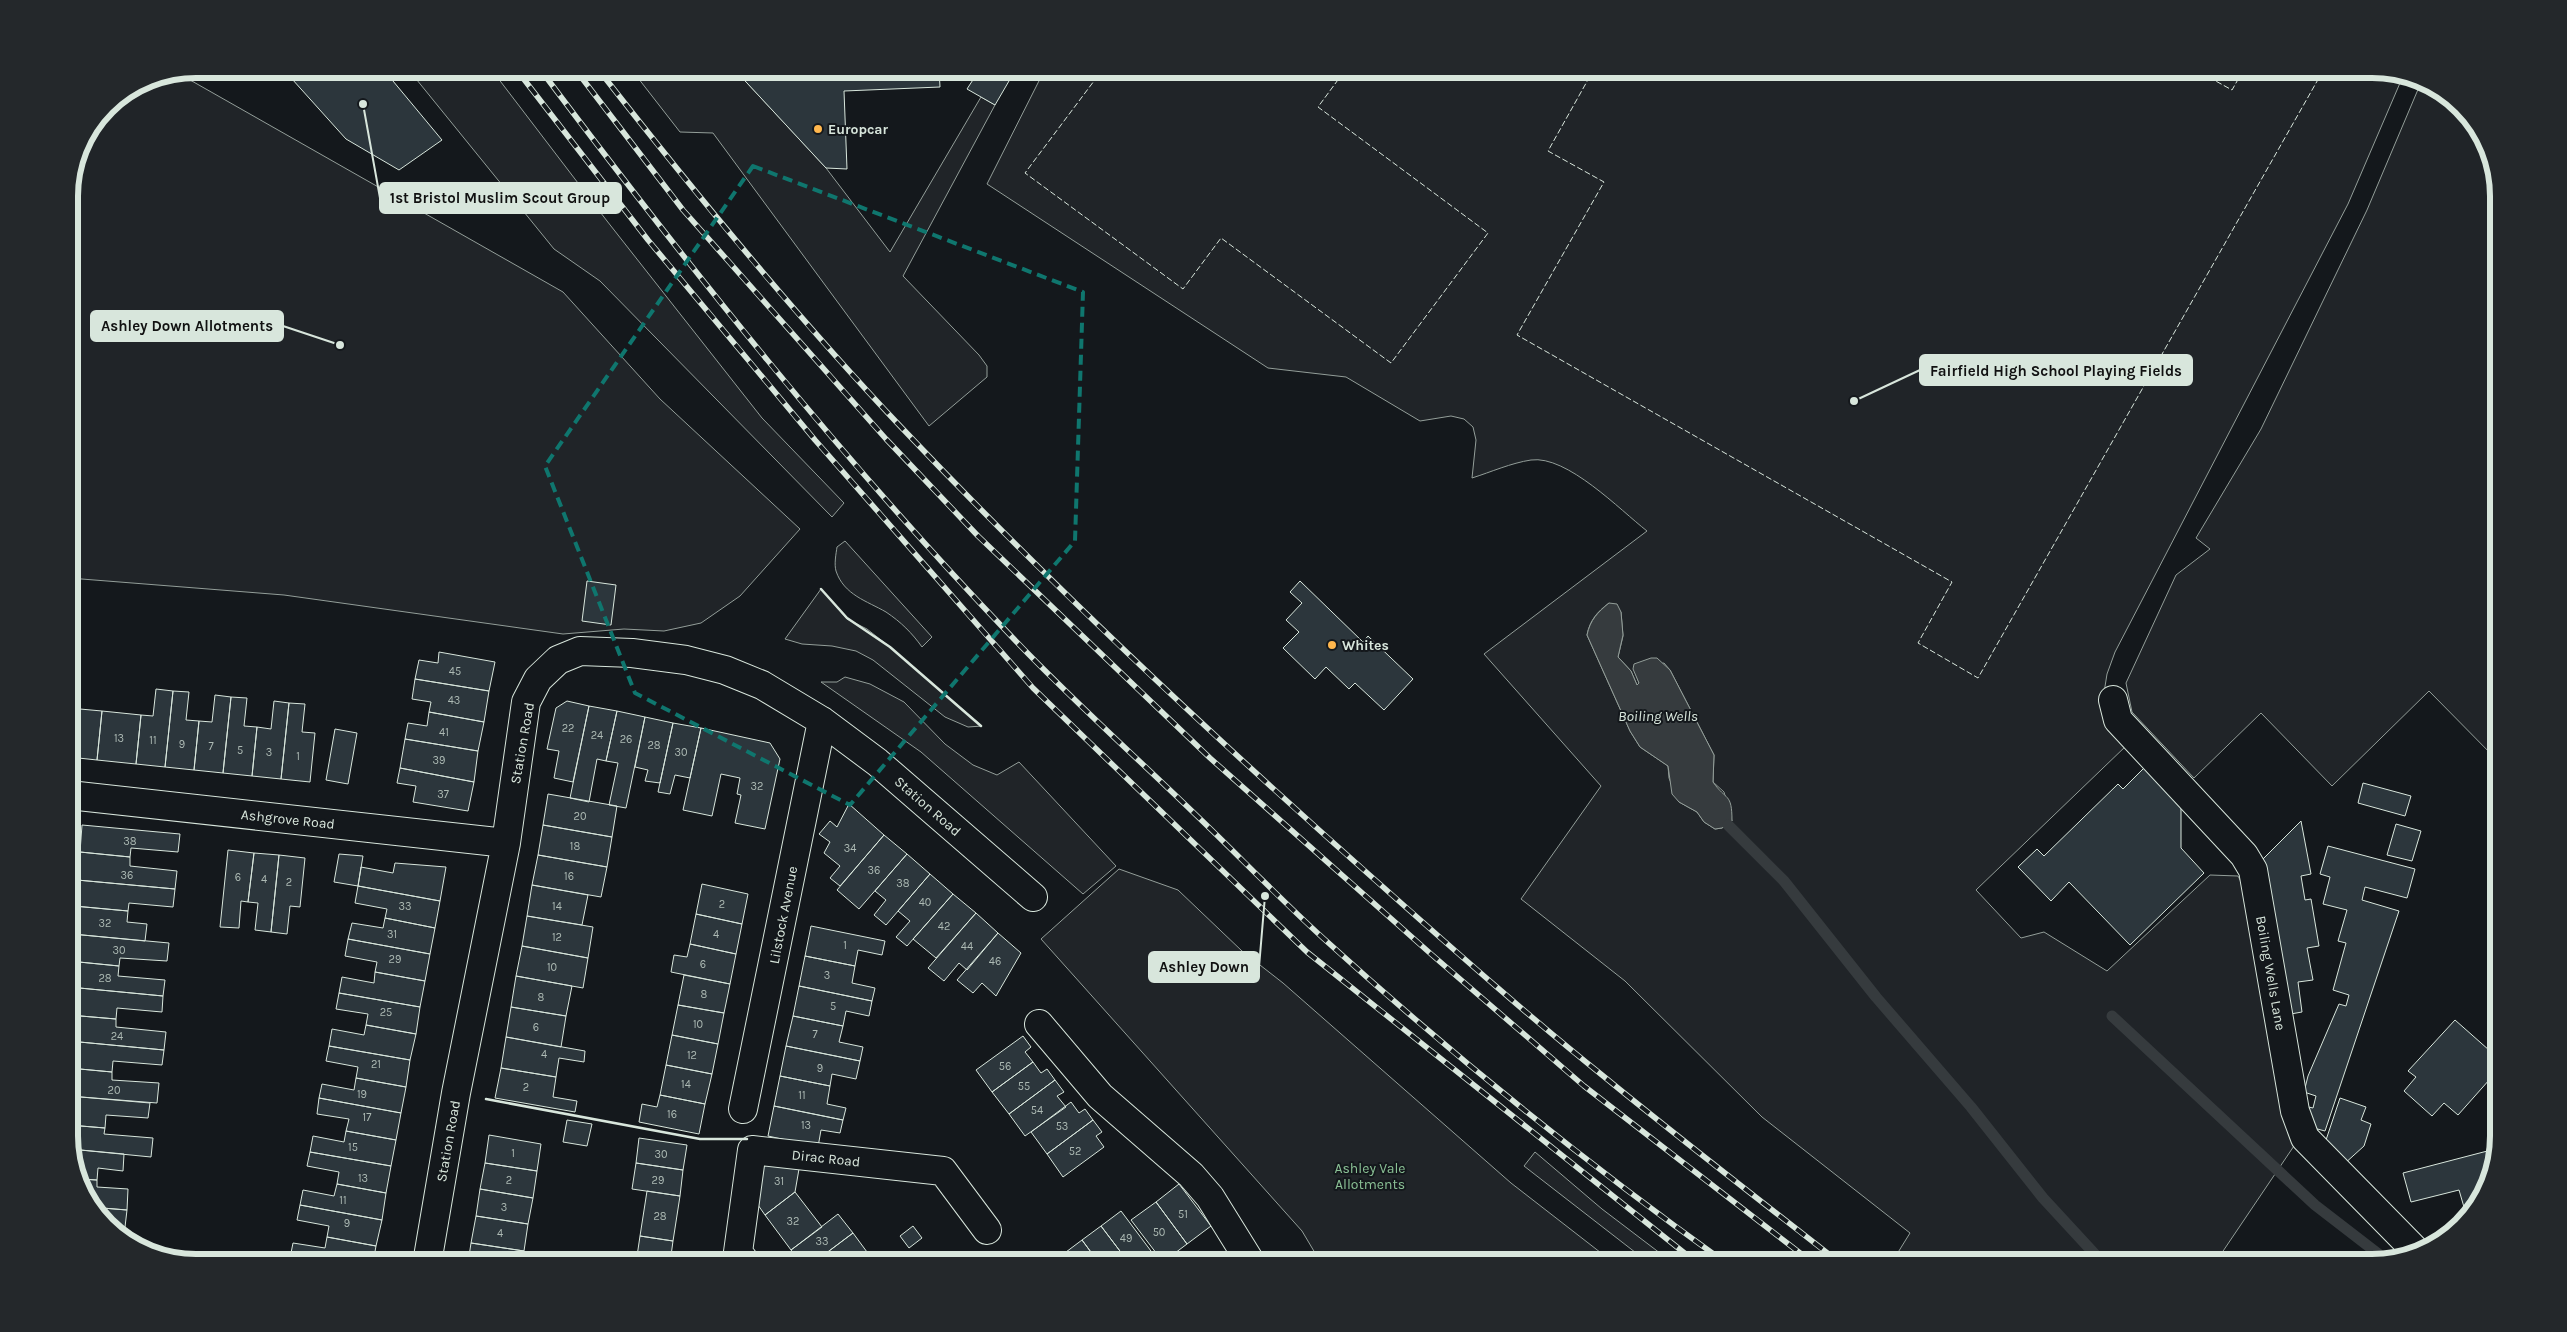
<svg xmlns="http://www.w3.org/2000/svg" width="2567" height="1332" font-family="Karla,sans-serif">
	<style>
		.green { fill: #202428; stroke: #939e99; fill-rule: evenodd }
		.water { fill: #363b3e; stroke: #939e99 }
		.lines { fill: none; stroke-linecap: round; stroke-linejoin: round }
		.stream { stroke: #363b3e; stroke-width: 11 }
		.building { fill: #2c363c; stroke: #d8e6dc }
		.minor-casing { stroke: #d8e6dc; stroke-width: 30 }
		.minor { stroke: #14181c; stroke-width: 28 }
		.rail-casing { stroke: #d8e6dc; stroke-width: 5.5 }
		.rail { stroke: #14181c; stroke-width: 4; stroke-dasharray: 11; stroke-linecap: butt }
		.fence { stroke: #d8e6dc; stroke-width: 1; stroke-dasharray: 6 2.5; stroke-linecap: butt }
		.wall { stroke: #d8e6dc; stroke-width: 2.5 }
		.marked { fill: none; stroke: #0f766e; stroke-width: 4; stroke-dasharray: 10 6; stroke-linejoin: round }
		.poi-dot { fill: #ffb74d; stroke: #14181c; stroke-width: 2 }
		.labels { text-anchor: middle; stroke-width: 4; stroke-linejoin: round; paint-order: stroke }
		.number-label { font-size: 11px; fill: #adbab4 }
		.poi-label { font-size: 14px; font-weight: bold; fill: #d8e6dc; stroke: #14181c; text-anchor: start }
		.street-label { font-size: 14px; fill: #d8e6dc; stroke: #14181c }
		.park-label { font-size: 14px; fill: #8ac095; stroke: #14181c }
		.water-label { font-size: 15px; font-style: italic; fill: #d8e6dc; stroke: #14181c }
		.rim { fill: none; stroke: #d8e6dc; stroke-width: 6 }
		.leader { fill: none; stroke: #d8e6dc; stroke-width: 2 }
		.callout-dot { fill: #d8e6dc; stroke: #14181c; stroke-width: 2 }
		.callout { fill: #d8e6dc; stroke: #d8e6dc; stroke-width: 2 }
		.callout-label { font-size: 15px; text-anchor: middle; font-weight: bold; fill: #111 }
	</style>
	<rect width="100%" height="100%" fill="#14181c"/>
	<path class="green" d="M408,69H491L607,221L762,418L844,503L832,517L600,281L554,249Z
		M631,69H734L826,168L890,252L981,97L995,105L903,276L979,355L987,366V377L929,426L713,133L680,132Z
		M1045,69H2372L2403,76L2348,204L2115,652L2107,674L2103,699L2127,745L1976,890L2021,938L2044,932L2107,971L2210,875L2238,876L2249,897L2298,1140L2215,1263H1910L1897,1254L1910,1233L1762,1117L1625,981L1521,899L1601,786L1484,654L1647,531C1620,510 1567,455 1531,460C1511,463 1491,472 1472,478L1476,440L1473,427L1464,419L1451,416L1420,421L1346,377L1268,368L987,184ZM1609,603L1621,612L1623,636L1618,657L1631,671L1637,685L1639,683L1634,669L1664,663L1670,670L1714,755L1713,782L1724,792L1732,821L1722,828L1715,829L1704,822L1697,812L1679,802L1669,778L1668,766L1640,747L1630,731L1587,635C1590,620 1597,612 1609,603Z
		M176,72L563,292L660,399L800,529L740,596L701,623L664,631L624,629L563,634L284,595L69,578V187L78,147L106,106L147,78Z
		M2422,80L2427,82L2470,119L2498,192V761L2429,691L2332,786L2261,713L2194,778L2132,712L2126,683L2176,575L2210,549L2196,538L2261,429L2367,210Z
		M845,541L932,637L922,647C912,633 901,622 886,612C867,601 844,595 836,571C834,564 836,554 837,547Z
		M821,589L847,619L867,629L890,647L982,726L968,727L945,717L873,660L856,651L832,646L802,644L785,639Z
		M845,677L870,684L904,702L945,744L973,765L997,775L1019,762L1116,866L1083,894L921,752L821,682H837Z
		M1119,869L1178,890L1242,951L1283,983L1511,1183L1614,1263H1321L1302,1231L1041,939Z
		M1535,1152L1602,1209L1673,1263H1649L1524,1166Z"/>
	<path class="water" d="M1609,603L1617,604L1621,612L1623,635L1618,657L1631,671L1637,685L1639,683L1633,669L1634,664L1651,658H1657L1670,670L1714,755L1713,782C1726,801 1732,792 1732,821L1722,828L1715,829L1704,822L1697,812L1679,802L1672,794L1668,766L1640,747L1630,731L1587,635C1590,620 1598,612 1609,603Z"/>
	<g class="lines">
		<path class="stream" d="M1728,825L1784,881L1876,997L1971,1107L2043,1198L2103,1263
			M2112,1016L2315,1205L2385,1259"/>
	</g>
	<path class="building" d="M283,69H383L442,140L399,170L346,139Z
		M734,69H939L940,87L844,91L847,169L826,168Z
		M980,69H1016L995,105L967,89Z
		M587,581L616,585L611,625L582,621Z
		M1300,581L1363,642L1368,636L1413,679L1384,710L1355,683L1349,689L1326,667L1315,679L1283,648L1299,632L1286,620L1302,603L1290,592Z
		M439,652L495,662L489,691L415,679L419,660L438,663Z
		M415,679L489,691L484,722L429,712L431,702L412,699Z
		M156,689L173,691L165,767L136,764L141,715L153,716Z
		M173,691L189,692L186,720L199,721L194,770L165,767Z
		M215,695L231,697L223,773L194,770L199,721L212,722Z
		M231,697L247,698L244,726L257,727L252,776L223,773Z
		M274,701L289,703L281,779L252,776L257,727L271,729Z
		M567,701L589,706L573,782L554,778L559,751L547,749L556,708Z
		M289,703L305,704L302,732L315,733L310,782L281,779Z
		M589,706L617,711L606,761L597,759L589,802L570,798Z
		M69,708L102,711L97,760L69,757Z
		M102,711L141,715L136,764L97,760Z
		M617,711L645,717L626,808L609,805L618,763L606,761Z
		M429,712L484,722L478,751L405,739L408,723L427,726Z
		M645,717L673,723L660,783L645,781L648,770L635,767Z
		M673,723L701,728L690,778L675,775L670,794L658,792Z
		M701,728L770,743L780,759L765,829L735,823L741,795L737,794L740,778L721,774L712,816L683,810Z
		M335,729L357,733L348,784L326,780Z
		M405,739L478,751L474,782L400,768Z
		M2145,767L2181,803V848L2204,873L2130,945L2069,882L2051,901L2018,867L2037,849L2044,856L2118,784L2123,789Z
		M400,768L474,782L468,811L413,802L416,786L397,783Z
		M2363,783L2411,796L2405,816L2358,803Z
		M548,794L617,806L612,837L543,825Z
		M849,804L884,835L840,886L830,878L840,866L824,853L830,842L819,834L830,821L837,827Z
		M2301,821L2311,874L2301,876L2305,900L2311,899L2319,946L2307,948L2313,980L2298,982L2302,1012L2285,1015L2260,862Z
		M2396,824L2421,831L2412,861L2387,855Z
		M82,825L180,834L178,852L131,848L130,857L80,852Z
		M543,825L612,837L607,867L538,855Z
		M884,835L907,854L859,909L837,890Z
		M2328,846L2415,869L2407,898L2365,887L2362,900L2399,911L2325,1131L2306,1126L2300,1105L2313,1108L2316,1096L2304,1092L2308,1076L2339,1004L2346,1006L2349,995L2333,990L2346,943L2338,941L2347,910L2323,904L2330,877L2320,874Z
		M228,850L254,853L248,902L241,901L239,928L220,927Z
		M80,852L130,857V866L177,871L175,889L77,880Z
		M254,853L279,855L271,932L255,930L258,903L248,902Z
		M339,854L363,856L358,886L334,882Z
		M907,854L930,874L886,925L874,915L886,900L875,891Z
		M279,855L305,858L300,907L290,906L287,934L271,932Z
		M538,855L607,867L601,897L532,885Z
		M395,863L446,867L440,901L358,886L361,867L393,873Z
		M930,874L953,894L907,946L896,937L910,921L898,911Z
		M77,880L175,889L173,907L129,903L128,911L74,906Z
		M702,884L748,894L742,924L696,914Z
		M532,885L588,895L582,925L527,916Z
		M358,886L440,901L435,928L385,918L387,909L355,903Z
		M953,894L976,913L936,958L913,939Z
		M74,906L128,911L127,922L147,924L145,941L72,934Z
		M976,913L998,933L967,970L959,963L944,981L928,968Z
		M696,914L742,924L736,954L690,944Z
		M527,916L593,927L588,958L522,946Z
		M385,918L435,928L430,954L348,939L352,923L383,928Z
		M811,926L885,941L882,955L858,950L855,966L805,956Z
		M998,933L1021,953L996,996L982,983L973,993L957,980Z
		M72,934L169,943L167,961L120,958L119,966L69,961Z
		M348,939L430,954L425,981L375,972L377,962L345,956Z
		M690,944L736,954L730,984L671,972L674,955L687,957Z
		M522,946L588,958L583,988L516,976Z
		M805,956L855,966L852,983L875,988L872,1001L799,986Z
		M69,961L119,966L118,976L165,980L163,996L69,987Z
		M375,972L425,981L420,1007L339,993L342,977L374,983Z
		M684,975L730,984L724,1013L678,1005Z
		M516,976L572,986L566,1016L511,1007Z
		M799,986L872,1001L869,1016L846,1011L843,1026L793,1016Z
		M69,987L163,996L162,1012L117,1008L116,1019L69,1015Z
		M339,993L420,1007L416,1034L366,1025L368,1014L336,1009Z
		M678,1005L724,1013L718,1044L672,1035Z
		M511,1007L566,1016L561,1047L506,1037Z
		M69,1015L116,1019V1027L166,1032L164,1050L69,1041Z
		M793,1016L843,1026L839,1042L863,1047L860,1061L786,1046Z
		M2455,1020L2498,1058V1070L2458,1115L2444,1103L2432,1116L2404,1091L2416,1077L2408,1071Z
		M366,1025L416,1034L410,1060L329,1046L332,1029L364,1035Z
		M672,1035L718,1044L712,1074L666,1065Z
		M1023,1036L1031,1047L1025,1052L1033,1062L992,1092L976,1070Z
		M506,1037L585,1051L584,1062L559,1058L556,1077L501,1068Z
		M69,1041L164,1050L162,1065L113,1061L112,1072L69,1068Z
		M329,1046L410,1060L406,1087L356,1078L358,1067L326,1061Z
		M786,1046L860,1061L856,1079L832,1074L830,1086L780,1076Z
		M1033,1062L1041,1073L1047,1069L1055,1080L1009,1114L992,1092Z
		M666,1065L712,1074L705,1104L660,1095Z
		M69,1068L112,1072V1080L159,1083L157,1103L69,1096Z
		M501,1068L556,1077L553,1097L577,1101L575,1112L495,1098Z
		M780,1076L830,1086L827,1104L846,1108L843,1120L774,1106Z
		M356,1078L406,1087L401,1113L319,1098L322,1084L354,1090Z
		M1055,1080L1064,1092L1057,1096L1066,1107L1025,1136L1009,1114Z
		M660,1095L705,1104L699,1134L639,1122L642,1104L657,1107Z
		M69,1096L150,1103L148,1118L106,1115L105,1128L69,1125Z
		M319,1098L401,1113L396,1140L346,1131L349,1119L317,1114Z
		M2340,1098L2366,1107L2361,1120L2371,1124L2364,1146L2343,1165L2324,1146Z
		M1071,1102L1079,1113L1085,1109L1093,1120L1047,1154L1031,1132Z
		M774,1106L843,1120L840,1133L821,1130L818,1147L768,1136Z
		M567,1120L592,1124L587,1146L563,1142Z
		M1093,1120L1102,1132L1096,1136L1104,1147L1063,1177L1047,1154Z
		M69,1125L105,1128L104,1134L153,1138L151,1157L70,1149Z
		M346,1131L396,1140L391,1166L310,1152L313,1136L344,1142Z
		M489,1135L541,1144L537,1171L485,1163Z
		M639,1138L687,1145L683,1170L636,1163Z
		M70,1149L124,1154L123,1171L98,1168L97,1180L80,1179Z
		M2495,1149L2485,1192L2466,1214L2459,1190L2411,1202L2403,1173Z
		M310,1152L391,1166L386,1193L337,1184L339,1172L307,1166Z
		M485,1163L537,1171L533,1198L480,1189Z
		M636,1163L683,1170L680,1196L632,1189Z
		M764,1164L799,1169L795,1192L765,1215L758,1205Z
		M80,1179L97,1180V1187L128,1189L127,1210L90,1207Z
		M337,1184L386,1193L382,1220L300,1205L303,1190L334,1196Z
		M1179,1184L1211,1226L1187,1244L1156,1202Z
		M480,1189L533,1198L528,1224L476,1216Z
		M647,1191L680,1196L673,1241L640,1236Z
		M795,1192L822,1227L791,1250L765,1215Z
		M1156,1202L1187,1244L1163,1262L1131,1220Z
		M300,1205L382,1220L376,1246L327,1237L329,1226L297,1220Z
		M90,1207L127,1210L125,1227L111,1226Z
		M1121,1211L1151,1251L1135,1263H1129L1101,1226Z
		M838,1214L853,1233L813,1263H801L791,1250Z
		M476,1216L528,1224L524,1251L471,1243Z
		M913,1226L922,1238L909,1248L900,1236Z
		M1101,1226L1129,1263H1099L1082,1240Z
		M853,1233L867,1252L852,1263H813Z
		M640,1236L673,1241L670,1263H636Z
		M327,1237L376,1246L373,1263H319L290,1258L293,1243L325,1248Z
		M1082,1240L1099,1263H1069L1062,1255Z
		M471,1243L524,1251L522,1263H468Z
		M867,1252L875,1263H852Z
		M1062,1255L1069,1263H1051Z
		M290,1258L319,1263H289Z"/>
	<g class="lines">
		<g class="minor-casing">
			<path id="minor" d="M2113,700L2118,720L2244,855L2253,870L2295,1111L2305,1138L2415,1250
				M69,795L506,843
				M1039,1024L1100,1096L1191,1175L1210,1197L1251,1263
				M743,1109L822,721
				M427,1263L456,1093L506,843L526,702L538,679L558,660L580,651L632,653L686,660L725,670L762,685L822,721L877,762L1033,897
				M746,1263L738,1252L752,1150L943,1171L987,1230"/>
		</g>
		<use href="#minor" class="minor"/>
		<g class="rail-casing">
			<path id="rail" d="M516,69L648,240L815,440L1033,688L1307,952L1697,1263
				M540,69C687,265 842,460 1012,637C1070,698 1134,755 1195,814C1238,855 1279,898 1323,938C1451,1054 1586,1163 1726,1263
				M575,69L683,210L886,439L978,536L1210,758L1431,954L1584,1086L1813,1263
				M598,69C694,192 793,313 901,427C1048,582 1205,729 1365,871C1443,940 1521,1010 1602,1075C1680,1139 1761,1201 1840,1263"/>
		</g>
		<use href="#rail" class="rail"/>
		<path class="fence" d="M1103,69L1025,173L1183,289L1221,238L1391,363L1488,233L1318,107L1346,69
			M1594,69L1548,151L1604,182L1517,335L1952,582L1918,643L1978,678L2324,69
			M2194,69L2232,90L2244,69"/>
		<path class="wall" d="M821,589L847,618L890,647L981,726
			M486,1099L700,1139H747"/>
	</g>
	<path class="marked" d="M753,166L1083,292L1075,541L850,805L635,693L545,466Z"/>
	<g class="poi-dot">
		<circle cx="818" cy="129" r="5"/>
		<circle cx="1332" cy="645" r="5"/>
	</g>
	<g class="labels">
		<g class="number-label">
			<text x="455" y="675">45</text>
			<text x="454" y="704">43</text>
			<text x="568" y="732">22</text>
			<text x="444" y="736">41</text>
			<text x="597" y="739">24</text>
			<text x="119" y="742">13</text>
			<text x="626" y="743">26</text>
			<text x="153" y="744">11</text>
			<text x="182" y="748">9</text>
			<text x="654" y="749">28</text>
			<text x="211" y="750">7</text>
			<text x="240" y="754">5</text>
			<text x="269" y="756">3</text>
			<text x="681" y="756">30</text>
			<text x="298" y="760">1</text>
			<text x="439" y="764">39</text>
			<text x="757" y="790">32</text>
			<text x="443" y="798">37</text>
			<text x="580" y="820">20</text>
			<text x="130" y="845">38</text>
			<text x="575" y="850">18</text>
			<text x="850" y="852">34</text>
			<text x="874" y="874">36</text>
			<text x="127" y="879">36</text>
			<text x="569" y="880">16</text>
			<text x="238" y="881">6</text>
			<text x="264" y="883">4</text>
			<text x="289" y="886">2</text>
			<text x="903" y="887">38</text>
			<text x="925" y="906">40</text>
			<text x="722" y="908">2</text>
			<text x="405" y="910">33</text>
			<text x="557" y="910">14</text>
			<text x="105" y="927">32</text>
			<text x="944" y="930">42</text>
			<text x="392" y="938">31</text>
			<text x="716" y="938">4</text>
			<text x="557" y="941">12</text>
			<text x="845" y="949">1</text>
			<text x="967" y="950">44</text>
			<text x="119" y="954">30</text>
			<text x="395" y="963">29</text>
			<text x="995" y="965">46</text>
			<text x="703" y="968">6</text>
			<text x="552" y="971">10</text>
			<text x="827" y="979">3</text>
			<text x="105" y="982">28</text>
			<text x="704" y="998">8</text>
			<text x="541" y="1001">8</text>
			<text x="833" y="1010">5</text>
			<text x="386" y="1016">25</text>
			<text x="698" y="1028">10</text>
			<text x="536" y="1031">6</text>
			<text x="815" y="1038">7</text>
			<text x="117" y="1040">24</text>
			<text x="544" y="1058">4</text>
			<text x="692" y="1059">12</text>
			<text x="376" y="1068">21</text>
			<text x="1005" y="1070">56</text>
			<text x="820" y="1072">9</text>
			<text x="686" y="1088">14</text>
			<text x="1024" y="1090">55</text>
			<text x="526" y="1091">2</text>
			<text x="114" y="1094">20</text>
			<text x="362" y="1098">19</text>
			<text x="802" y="1099">11</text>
			<text x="1037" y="1114">54</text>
			<text x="672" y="1118">16</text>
			<text x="367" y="1121">17</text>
			<text x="806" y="1129">13</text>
			<text x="1062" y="1130">53</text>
			<text x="353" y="1151">15</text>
			<text x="1075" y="1155">52</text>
			<text x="513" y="1157">1</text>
			<text x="661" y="1158">30</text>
			<text x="363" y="1182">13</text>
			<text x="509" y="1184">2</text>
			<text x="658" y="1184">29</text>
			<text x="779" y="1185">31</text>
			<text x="343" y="1204">11</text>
			<text x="504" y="1211">3</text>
			<text x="1183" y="1218">51</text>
			<text x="660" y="1220">28</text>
			<text x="793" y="1225">32</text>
			<text x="347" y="1227">9</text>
			<text x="1159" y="1236">50</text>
			<text x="500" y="1237">4</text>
			<text x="1126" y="1242">49</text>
			<text x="822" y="1245">33</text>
		</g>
		<g class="poi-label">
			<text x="828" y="134">Europcar</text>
			<text x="1342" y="650">Whites</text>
		</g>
		<g class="street-label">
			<text transform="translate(522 743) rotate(-80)" y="5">Station Road</text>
			<text transform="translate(928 806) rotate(41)" y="5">Station Road</text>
			<text transform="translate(288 819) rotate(6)" y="5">Ashgrove Road</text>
			<text transform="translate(783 915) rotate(-79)" y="5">Lilstock Avenue</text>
			<text transform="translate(2271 973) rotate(80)" y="5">Boiling Wells Lane</text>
			<text transform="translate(448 1141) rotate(-80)" y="5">Station Road</text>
			<text transform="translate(826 1158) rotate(6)" y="5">Dirac Road</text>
		</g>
		<g class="park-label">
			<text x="1370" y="1173">Ashley Vale<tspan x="1370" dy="16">Allotments</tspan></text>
		</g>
		<g class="water-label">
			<text x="1658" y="721">Boiling Wells</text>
		</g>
	</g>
	<path d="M0 0H2567V1332H0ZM196 78H2372A118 118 0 0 1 2490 196V1136A118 118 0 0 1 2372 1254H196A118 118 0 0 1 78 1136V196A118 118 0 0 1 196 78Z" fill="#24282b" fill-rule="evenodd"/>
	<path class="rim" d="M196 78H2372A118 118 0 0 1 2490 196V1136A118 118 0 0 1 2372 1254H196A118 118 0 0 1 78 1136V196A118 118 0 0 1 196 78Z"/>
	<path class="leader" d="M363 104L380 198M340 345L283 326M1854 401L1920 370M1265 896L1259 967"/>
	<g class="callout-dot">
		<circle cx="363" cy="104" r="5"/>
		<circle cx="340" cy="345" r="5"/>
		<circle cx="1854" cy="401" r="5"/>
		<circle cx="1265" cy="896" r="5"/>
	</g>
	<g class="callout">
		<rect x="380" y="183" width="241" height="30" rx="5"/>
		<rect x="91" y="311" width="192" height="30" rx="5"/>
		<rect x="1920" y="355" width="272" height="30" rx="5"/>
		<rect x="1149" y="952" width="110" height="30" rx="5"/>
	</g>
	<g class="callout-label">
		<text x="500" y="203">1st Bristol Muslim Scout Group</text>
		<text x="187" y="331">Ashley Down Allotments</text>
		<text x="2056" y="376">Fairfield High School Playing Fields</text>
		<text x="1204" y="972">Ashley Down</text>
	</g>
</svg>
